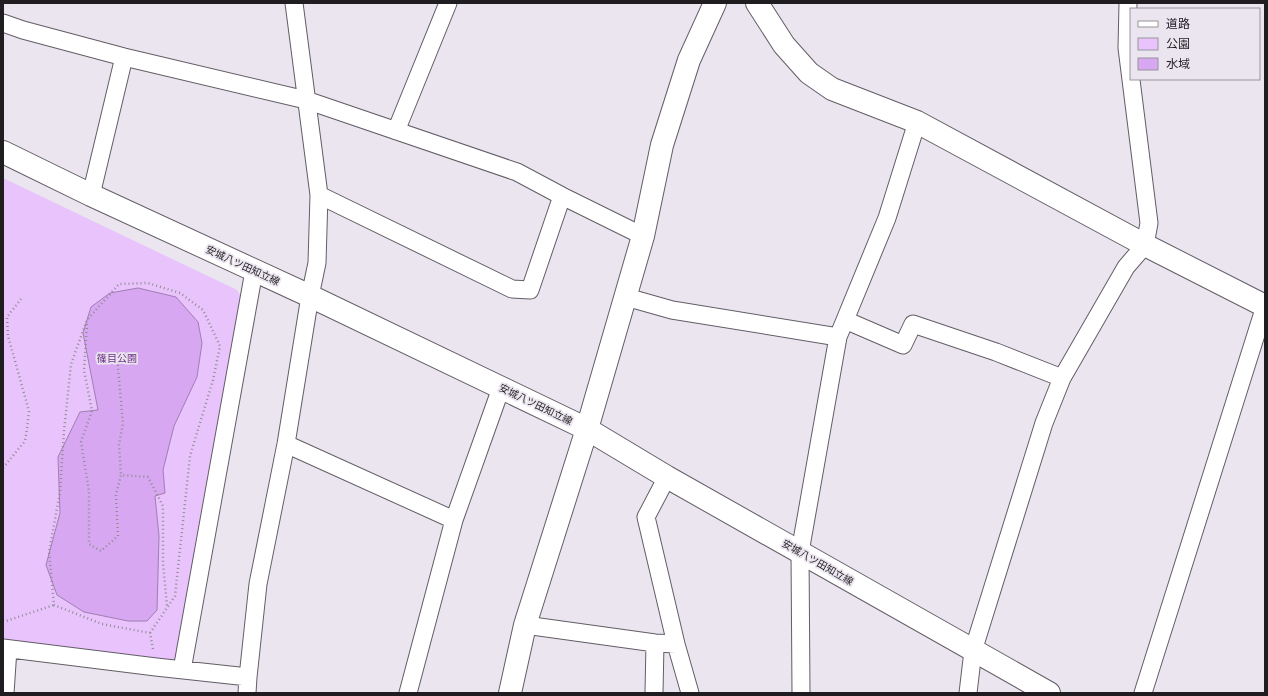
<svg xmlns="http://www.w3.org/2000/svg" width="1268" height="696" font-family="'PT Sans Narrow','Noto Sans JP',sans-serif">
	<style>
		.green { fill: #e8c3fc }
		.water { fill: #d7a7f1; stroke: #a07eb2 }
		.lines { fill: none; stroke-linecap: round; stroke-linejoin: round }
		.street-casing { stroke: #635d66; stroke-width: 19 }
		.secondary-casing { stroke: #635d66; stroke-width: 24 }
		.path { stroke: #918d94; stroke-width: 2.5; stroke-dasharray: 1 3; stroke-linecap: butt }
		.street { stroke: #fff; stroke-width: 17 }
		.secondary { stroke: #fff; stroke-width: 22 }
		.labels { text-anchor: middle; stroke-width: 3.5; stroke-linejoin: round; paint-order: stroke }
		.street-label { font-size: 10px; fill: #1f1d20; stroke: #ebe5ef }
		.park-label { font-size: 10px; fill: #6c3187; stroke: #ebe5ef }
	</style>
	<rect width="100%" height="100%" fill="#ebe5ef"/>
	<path class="green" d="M3,178L237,290L242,298L180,654L170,662L3,640Z"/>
	<path class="water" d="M138,288L176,297L198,322L202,343L197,377L174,426L163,470L165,493L155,496L159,536L157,610L147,621H128L84,612L57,595L46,565L60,513L58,457L80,412L98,410L83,333L91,307L110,293Z"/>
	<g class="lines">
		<g class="street-casing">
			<path id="street" d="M3,23L23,30L124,57L306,100L517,172L562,196L643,236
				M396,131L448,3
				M91,195L124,57
				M319,195L512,289L530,290L562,196
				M626,297L672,310L838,337
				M845,320L903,345L913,324L996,352L1062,378
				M286,444L454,520
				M667,477L646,517L676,644L690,693
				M525,625L655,643L676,644
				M3,648L156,667L248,677
				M182,670L254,271
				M5,693L8,649
				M247,693L248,677L258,584L286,444L310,296L317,263L319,195L294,3
				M408,693L454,520L501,388
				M654,693L655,643
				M801,693L800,552L838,337L887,218L917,122
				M968,693L973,651L1044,423L1062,378L1126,267L1145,245L1149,223L1127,48L1128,3
				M1143,693L1265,306"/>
		</g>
		<g class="secondary-casing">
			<path id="secondary" d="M757,3L784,45L809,73L832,89L917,122L1145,245L1265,306
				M3,152L91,195L310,296L587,429L667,477L1049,693
				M510,693L525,625L587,429L643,236L662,145L689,60L715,3"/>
		</g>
		<path class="path" d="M87,324L84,370L92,411L81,442L89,491V544L101,551L118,536L116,495L121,475L148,477L163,506V563L167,606
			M117,357L123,423L119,445L121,475
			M3,468L25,441L27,429L29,411L8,336L7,317L21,299
			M3,620L6,621L54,605
			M150,633L175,596L190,456L213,380L220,346L203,310L180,293L148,283L119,284L87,320L71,364L64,431L60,492L49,552L54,605L102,624L150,633L153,649"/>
		<use href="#street" class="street"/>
		<use href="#secondary" class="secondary"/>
	</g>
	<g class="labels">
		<g class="street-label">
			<text transform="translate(243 265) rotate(25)" y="4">安城八ツ田知立線</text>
			<text transform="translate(536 404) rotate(26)" y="4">安城八ツ田知立線</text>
			<text transform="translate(818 562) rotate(30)" y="4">安城八ツ田知立線</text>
		</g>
		<g class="park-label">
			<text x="117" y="362">篠目公園</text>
		</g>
	</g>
	<rect width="1268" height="696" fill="none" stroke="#1f1d20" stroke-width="8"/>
	<rect x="1130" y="8" width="130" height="72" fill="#ebe5ef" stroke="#99959c"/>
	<rect x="1138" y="21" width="20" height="6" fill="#ffffff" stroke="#99959c"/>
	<text x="1166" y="28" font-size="12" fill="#1f1d20">道路</text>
	<rect x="1138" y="38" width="20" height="12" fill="#e8c3fc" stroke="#99959c"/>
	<text x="1166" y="48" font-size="12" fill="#1f1d20">公園</text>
	<rect x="1138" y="58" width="20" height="12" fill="#d7a7f1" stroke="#99959c"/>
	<text x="1166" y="68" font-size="12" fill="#1f1d20">水域</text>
</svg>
